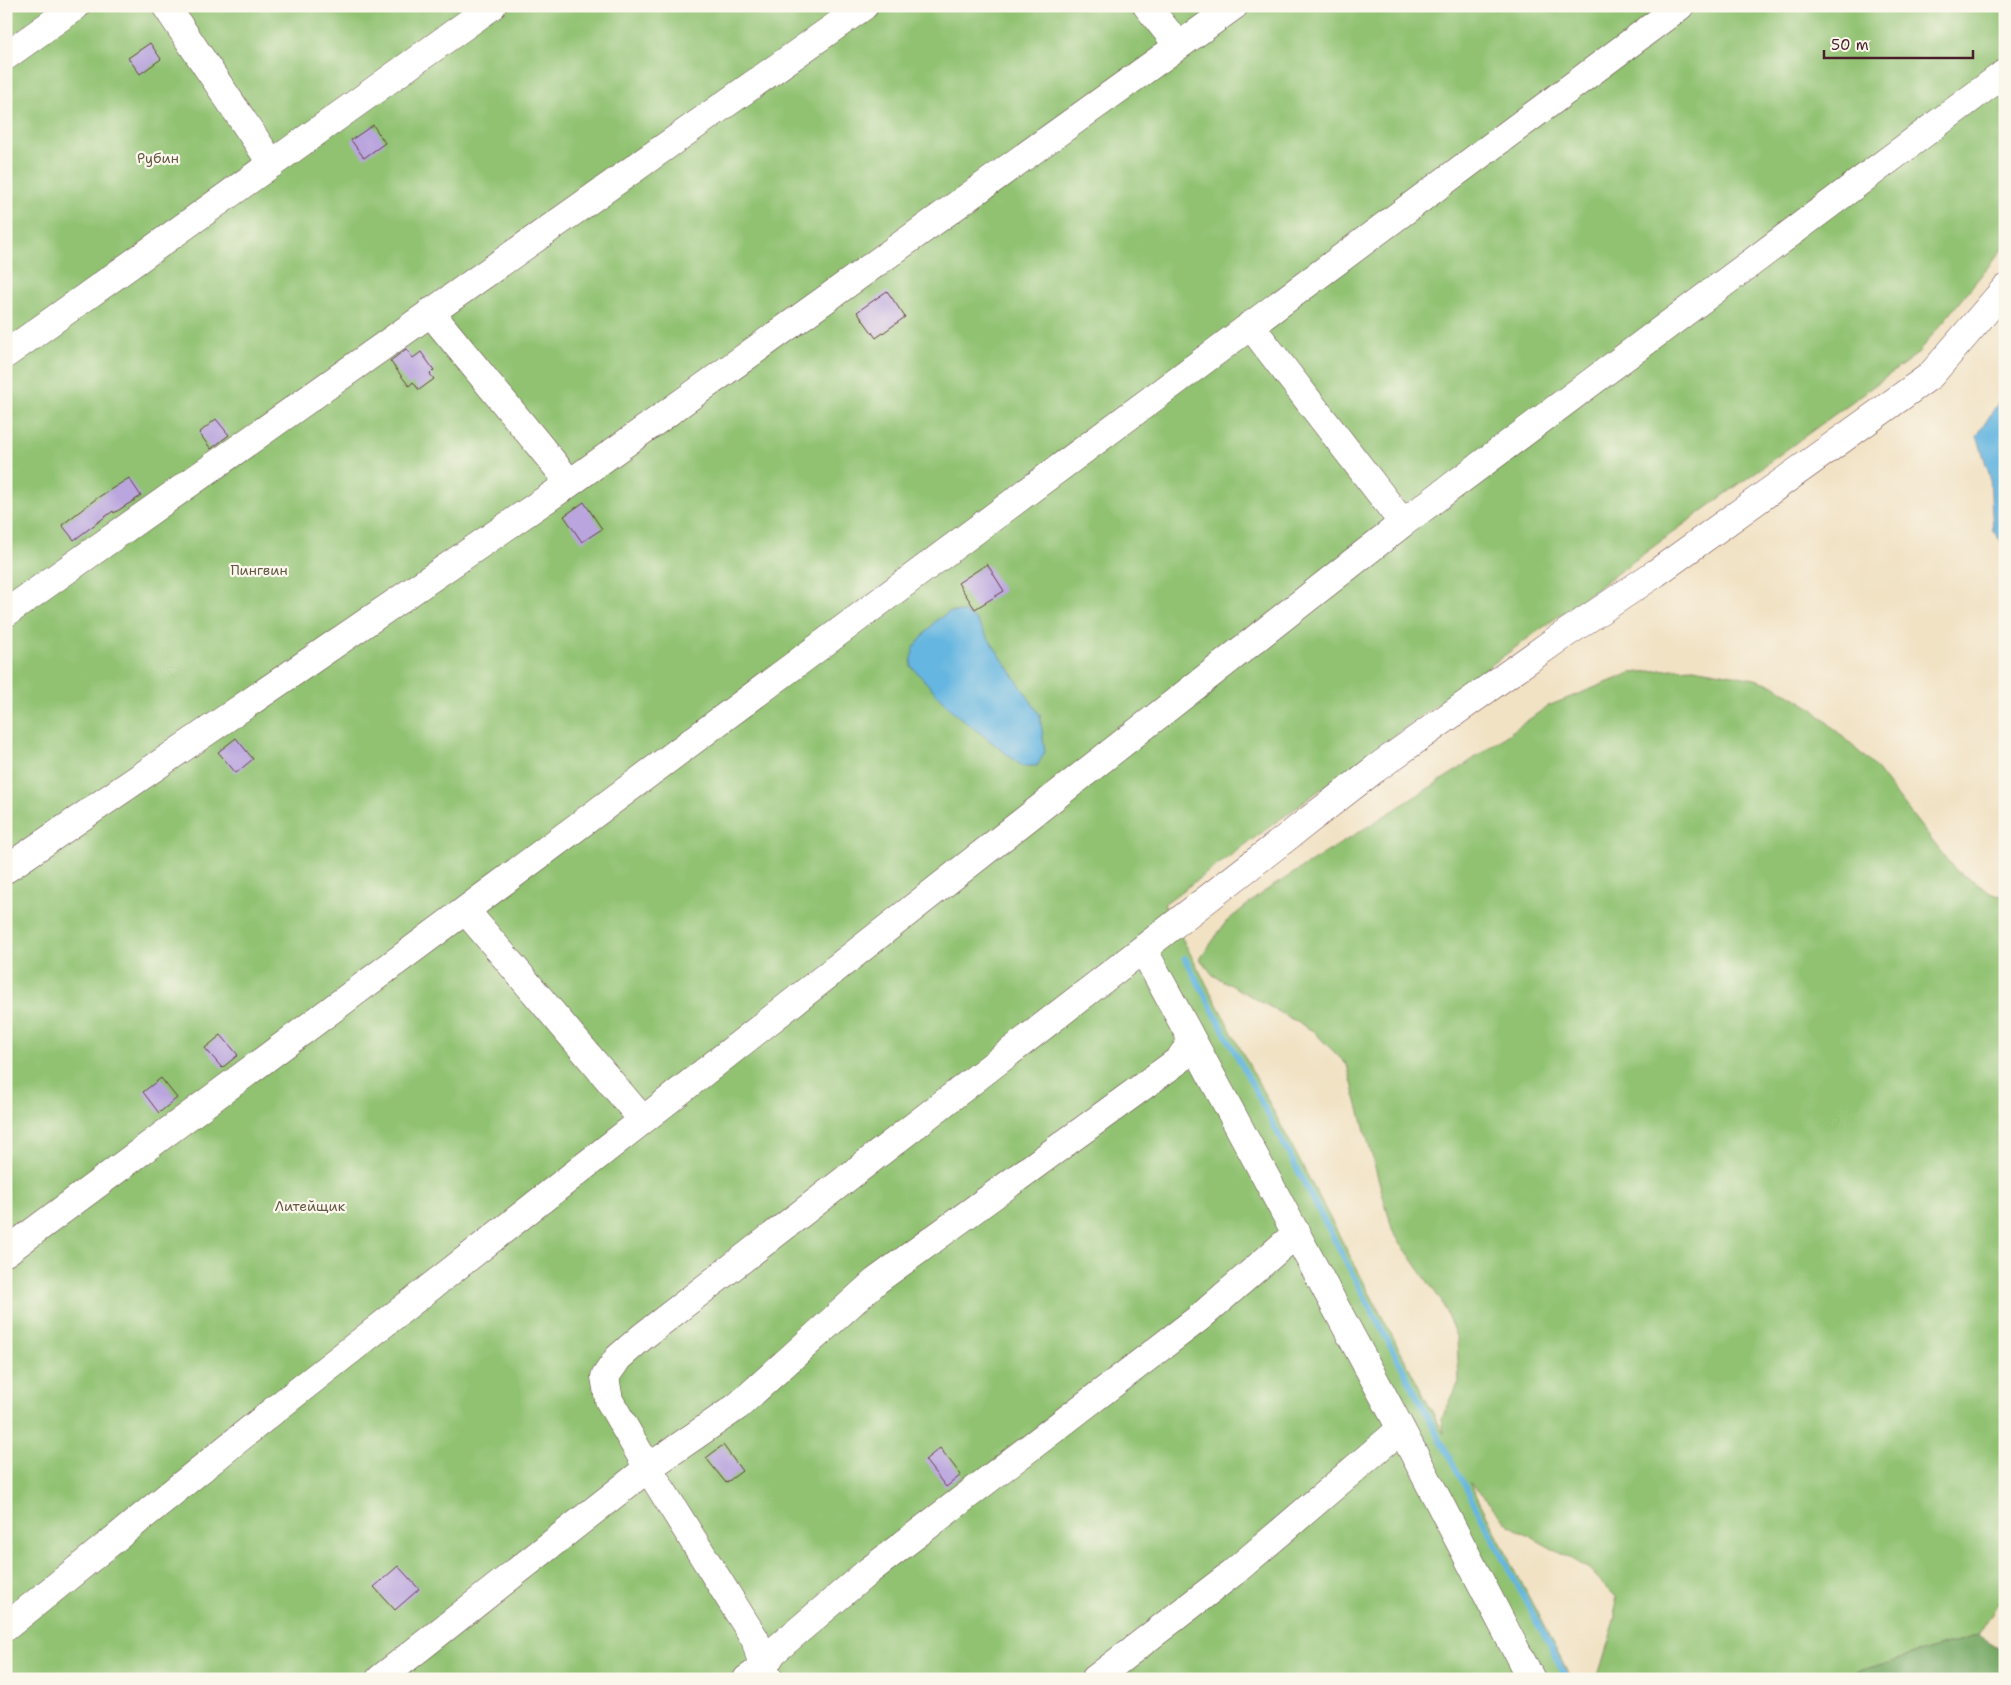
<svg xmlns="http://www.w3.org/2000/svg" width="2011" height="1685" font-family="'Shantell Sans',sans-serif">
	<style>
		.green { fill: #91c272; stroke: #6e704e }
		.forest { fill: #74a864; stroke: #5f6448 }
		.water { fill: #65b6e0; stroke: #586a86 }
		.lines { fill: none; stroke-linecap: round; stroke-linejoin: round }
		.stream { stroke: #65b6e0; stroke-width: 5.5 }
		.building { fill: #baa5de }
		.minor-casing { stroke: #633c42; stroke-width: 29 }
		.minor { stroke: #fff; stroke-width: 28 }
		.labels { text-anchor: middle; stroke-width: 4.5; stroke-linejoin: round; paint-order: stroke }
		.park-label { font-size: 14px; fill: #635844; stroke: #fbf7ec }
	</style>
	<rect width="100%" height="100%" fill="#fbf7ec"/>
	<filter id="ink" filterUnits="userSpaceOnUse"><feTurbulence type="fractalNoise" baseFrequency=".02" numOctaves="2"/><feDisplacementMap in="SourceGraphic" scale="10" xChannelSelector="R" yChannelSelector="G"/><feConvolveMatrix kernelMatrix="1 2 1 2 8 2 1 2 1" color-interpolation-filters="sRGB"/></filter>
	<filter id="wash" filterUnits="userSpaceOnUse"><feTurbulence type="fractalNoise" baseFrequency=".0096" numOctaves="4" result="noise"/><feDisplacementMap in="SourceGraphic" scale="20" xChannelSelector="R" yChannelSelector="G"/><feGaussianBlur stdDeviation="1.12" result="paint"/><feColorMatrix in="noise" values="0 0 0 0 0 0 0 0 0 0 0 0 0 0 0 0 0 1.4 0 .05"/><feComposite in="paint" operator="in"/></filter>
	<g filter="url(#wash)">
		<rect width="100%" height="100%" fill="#f1e2c4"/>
		<path class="green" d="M6,6H2005V246L1916,355L1164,904L1444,1434L1442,1418L1459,1382L1457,1339L1442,1302L1393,1232L1347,1065L1313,1031L1213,975L1200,959L1226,922L1262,893L1459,769L1548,706L1631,673L1673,669L1694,668L1755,679L1774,685L1812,708L1873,765L1955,870L1993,894L2005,895V1592L1978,1635L1833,1679H1597L1616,1617L1615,1597L1586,1567L1509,1525L1469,1481L1571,1679H6Z"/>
		<path class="forest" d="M1978,1635L2005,1651V1679H1833Z"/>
		<path class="water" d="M2005,392V546L1993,531L1990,476L1977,436Z
			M949,612H964L976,620L1040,715L1045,752L1037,766H1022L953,712L911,666L913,649L935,621Z"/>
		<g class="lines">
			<path class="stream" d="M1185,958L1565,1675"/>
		</g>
		<g id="blocks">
			<path class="building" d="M150,43L161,59L140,74L128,58Z
				M373,125L385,143L364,158L351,140Z
				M887,291L905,317L876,338L857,312Z
				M406,349L413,358L421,352L434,370L430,374L434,379L419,390L413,382L409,386L390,361Z
				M216,419L229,435L211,449L199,433Z
				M129,478L141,496L114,513L113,511L74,540L62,525L97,498Z
				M584,502L602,529L582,542L564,516Z
				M987,564L1004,591L975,609L958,583Z
				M236,738L253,759L236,773L218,752Z
				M221,1035L238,1055L222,1068L205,1048Z
				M161,1078L177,1098L159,1113L143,1092Z
				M723,1445L742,1471L726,1483L706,1458Z
				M940,1448L961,1475L946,1487L925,1460Z
				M398,1566L419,1589L395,1610L374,1587Z"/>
		</g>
	</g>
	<g filter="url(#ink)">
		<use href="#blocks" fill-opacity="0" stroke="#633c42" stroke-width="1"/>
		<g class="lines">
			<g class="minor-casing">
				<path id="minor" d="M166,6L272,164
					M1147,6L1178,45
					M6,56L76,6
					M430,312L570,483
					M1250,325L1403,523
					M6,354L492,6
					M6,613L864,6
					M6,869L570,483L1234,6
					M466,911L642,1119
					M1190,1036L1401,1429L1531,1679
					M6,1252L1680,6
					M6,1627L278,1407L1403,523L2005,73
					M380,1679L648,1468L738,1406L876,1281L1179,1060L1189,1046L1190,1036L1143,949
					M747,1679L763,1668L773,1652L870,1570L1199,1318L1297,1233
					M769,1679L763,1668L755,1639L648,1468L609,1400L605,1377L618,1358L642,1337L1375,769L1556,640L1656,573L1930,376L2005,289
					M1095,1679L1234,1572L1401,1429"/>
			</g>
			<use href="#minor" class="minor"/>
		</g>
	</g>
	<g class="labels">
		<g class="park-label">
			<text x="158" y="163">Рубин</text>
			<text x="259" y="575">Пингвин</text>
			<text x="310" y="1211">Литейщик</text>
		</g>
	</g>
	<rect width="2011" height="1685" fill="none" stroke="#fbf7ec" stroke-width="25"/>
	<path d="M1824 50v8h149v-8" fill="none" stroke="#4a1f2b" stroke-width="2.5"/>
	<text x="1831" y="50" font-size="15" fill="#4a1f2b" stroke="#fbf7ec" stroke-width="4" paint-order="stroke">50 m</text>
</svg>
